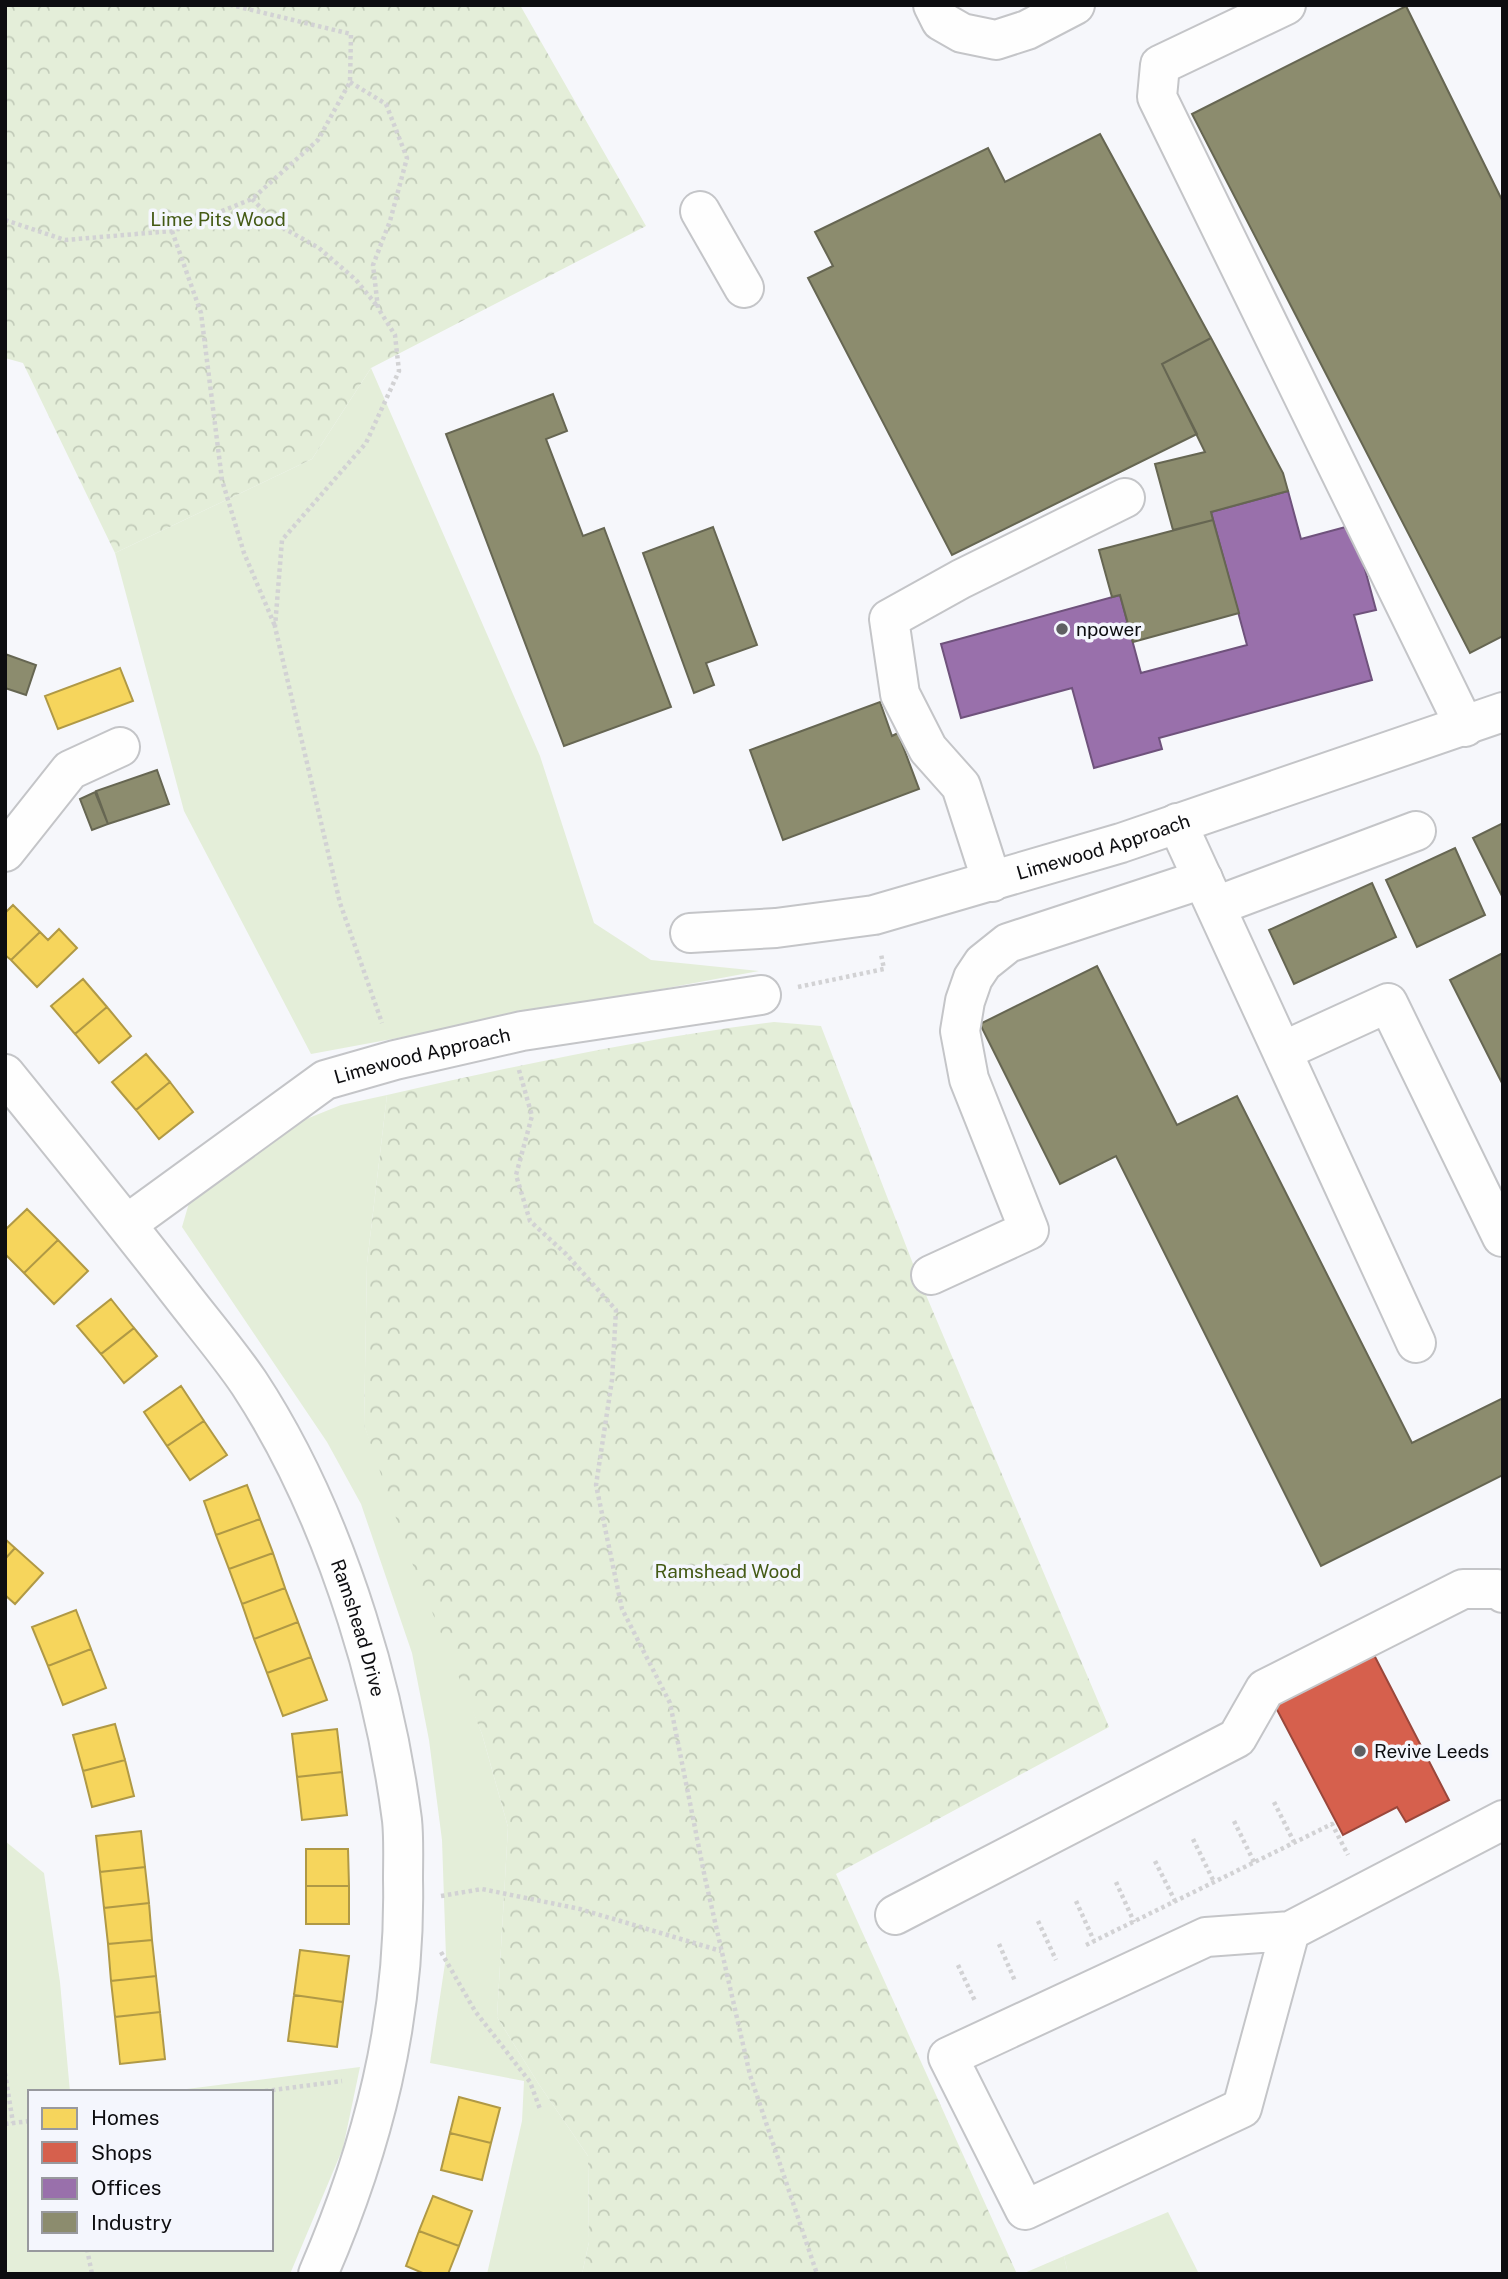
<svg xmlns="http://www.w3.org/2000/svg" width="1508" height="2279" font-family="'Public Sans',sans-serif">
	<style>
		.grass { fill: #e4eed9 }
		.forest { fill: url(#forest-crowns) }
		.homes { fill: #f6d55c; stroke: #b09945; stroke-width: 2 }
		.shops { fill: #d6604d; stroke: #9a473b; stroke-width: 2 }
		.offices { fill: #9970ab; stroke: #6f527c; stroke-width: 2 }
		.industry { fill: #8c8c6e; stroke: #666652; stroke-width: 2 }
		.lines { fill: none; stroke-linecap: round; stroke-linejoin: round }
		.minor-casing { stroke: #c4c5c8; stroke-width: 42 }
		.path { stroke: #d2d2d4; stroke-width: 4.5; stroke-dasharray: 3.5 3.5; stroke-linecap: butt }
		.minor { stroke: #fefefe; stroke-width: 38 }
		.poi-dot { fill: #5f5f62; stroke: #f4f6fd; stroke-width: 2.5 }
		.labels { text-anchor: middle; stroke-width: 7; stroke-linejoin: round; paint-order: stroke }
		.park-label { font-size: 19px; fill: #445a15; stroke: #f4f6fd }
		.poi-label { font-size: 19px; fill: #0d0d10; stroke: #f4f6fd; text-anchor: start }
		.street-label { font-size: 19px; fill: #0d0d10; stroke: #f4f6fd }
	</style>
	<defs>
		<pattern id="forest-crowns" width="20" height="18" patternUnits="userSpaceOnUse" patternTransform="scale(1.75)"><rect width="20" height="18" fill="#e4eed9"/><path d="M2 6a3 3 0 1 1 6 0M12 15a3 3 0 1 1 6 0" fill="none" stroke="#c2cbb9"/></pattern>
	</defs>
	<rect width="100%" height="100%" fill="#f6f7fb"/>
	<path class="grass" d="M371,368L540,756L594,923L651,960L759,971L311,1054L184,811L115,553L312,459Z
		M387,1095L367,1263L364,1425L482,1734L508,1827L497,2017L538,2083L588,2156L589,2242L582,2274H487L522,2121L524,2081L430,2063L446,1957L442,1840L429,1740L412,1653L361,1504L327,1442L182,1227L189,1203L279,1130L341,1105Z
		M5,1841L44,1873L60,1982L70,2092H30V2249H271V2092H163L360,2067L343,2148L290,2274H5Z
		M1168,2212L1199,2274H1068L1064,2256Z"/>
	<path class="forest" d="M5,5H520L646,226L371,368L312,459L115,553L23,363L5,358Z
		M774,1022L821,1026L915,1269L1109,1727L836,1874L1017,2274H582L589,2242L588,2156L538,2083L497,2017L508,1827L482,1734L408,1553L364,1425L367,1263L387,1095C515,1066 644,1038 774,1022Z
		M1064,2256L1068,2274H1022Z"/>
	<path class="homes" d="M120,668L133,701L58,729L45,696Z
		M13,905L40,932L11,960L5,955V913Z
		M59,929L77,948L37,987L11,960L40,932L48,940Z
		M83,979L107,1007L75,1034L51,1006Z
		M107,1007L131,1036L99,1063L75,1034Z
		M146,1054L170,1082L136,1110L112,1082Z
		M170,1082L193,1112L159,1139L136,1110Z
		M27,1209L58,1240L24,1273L5,1254V1230Z
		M58,1240L88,1271L54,1304L24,1273Z
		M111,1299L134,1328L101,1354L77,1326Z
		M134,1328L157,1356L124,1383L101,1354Z
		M181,1386L204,1421L167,1446L144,1412Z
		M204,1421L227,1455L190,1480L167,1446Z
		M247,1485L260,1519L216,1535L204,1501Z
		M260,1519L273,1553L229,1569L216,1535Z
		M5,1539L15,1548L5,1559Z
		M15,1548L43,1573L15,1604L5,1595V1559Z
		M273,1553L285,1588L242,1604L229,1569Z
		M285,1588L298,1622L254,1639L242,1604Z
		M76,1610L91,1649L48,1666L32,1627Z
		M298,1622L311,1657L267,1673L254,1639Z
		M91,1649L106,1688L63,1705L48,1666Z
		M311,1657L327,1700L283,1716L267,1673Z
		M115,1724L125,1760L83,1771L73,1735Z
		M337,1729L342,1772L297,1777L292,1734Z
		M125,1760L134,1796L92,1807L83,1771Z
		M342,1772L347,1815L302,1820L297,1777Z
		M141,1831L145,1867L100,1872L96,1836Z
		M306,1849H348L349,1886H306Z
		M145,1867L149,1903L104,1908L100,1872Z
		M306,1886H349V1924H306Z
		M149,1903L152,1940L108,1944L104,1908Z
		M152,1940L156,1976L111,1981L108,1944Z
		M300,1950L349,1956L343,2002L294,1995Z
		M156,1976L160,2012L115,2017L111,1981Z
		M294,1995L343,2002L337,2047L288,2041Z
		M160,2012L165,2059L120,2064L115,2017Z
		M459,2097L500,2108L491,2143L450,2133Z
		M450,2133L491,2143L482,2180L441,2170Z
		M433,2196L472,2211L459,2246L419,2231Z
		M419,2231L459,2246L448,2274H425L406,2266Z"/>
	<path class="shops" d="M1373,1653L1449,1800L1406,1822L1397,1807L1343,1835L1274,1704Z"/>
	<path class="offices" d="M1288,491L1301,539L1353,525L1376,610L1354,615L1372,680L1159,738L1162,749L1094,768L1072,688L961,718L941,644L1120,595L1141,673L1247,645L1211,512Z"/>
	<path class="industry" d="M1406,6L1503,202V636L1470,653L1192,114Z
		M1100,134L1211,338L1162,364L1197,434L952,555L808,278L833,266L815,232L988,148L1005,182Z
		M1211,338L1283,473L1288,491L1211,512L1213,520L1173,530L1155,464L1205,452L1162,364Z
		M553,394L567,431L546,439L583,536L604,528L671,707L564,746L446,434Z
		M1213,520L1239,613L1133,642L1120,595L1112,597L1099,550Z
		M713,527L757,645L706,663L714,685L694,693L643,553Z
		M5,654L36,665L26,695L5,688Z
		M880,702L892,736L898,733L919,789L783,840L750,750Z
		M157,770L169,804L108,824L96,791Z
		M95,792L108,824L92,830L80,799Z
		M1503,823V898L1473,838Z
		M1455,848L1485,915L1417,947L1386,880Z
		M1372,883L1396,937L1294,984L1269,930Z
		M1503,953V1085L1450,980Z
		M1097,966L1177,1125L1237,1096L1412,1443L1503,1398V1475L1321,1566L1116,1156L1060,1184L980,1024Z"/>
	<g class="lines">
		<g class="minor-casing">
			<g id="minor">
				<path d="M933,5L941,21L962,33L996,40L1027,30L1075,5"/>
				<path d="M1286,5L1160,65L1157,97L1465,727"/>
				<path d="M700,211L744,288"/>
				<path d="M1177,823L1416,1343"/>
				<path d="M5,852L70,770L120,747"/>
				<path d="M992,882L961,786L928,749L900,694L889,619L961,579L1125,498"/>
				<path d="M1216,906L1416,831"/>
				<path id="s1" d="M690,933L776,928L874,915L1121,843L1503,712"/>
				<path d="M1283,1051L1388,1003L1502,1237"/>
				<path id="s2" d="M5,1074C64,1147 123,1219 180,1293C203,1323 228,1352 249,1383C297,1456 331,1536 357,1618C378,1684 393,1751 402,1820C404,1839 403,1860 403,1880C406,2019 373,2147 318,2274"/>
				<path id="s3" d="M127,1224L325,1080L395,1060L522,1031L761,995"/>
				<path d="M931,1275L1029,1230L969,1079L960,1031L965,1001L973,978L983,963L1008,943L1203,879"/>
				<path d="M895,1915L1237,1738L1265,1689L1463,1589H1498L1503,1593"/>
				<path d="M1290,1931L1242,2108L1025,2210L948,2057L1206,1937L1290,1931L1503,1820"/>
			</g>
		</g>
		<path class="path" d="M350,82L386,104L407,158L390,221L373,265L378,308L395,335L399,371L366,443L282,540L275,627L340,903L382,1023
			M252,199L278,225L319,248L356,280L378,307
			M5,220L65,240L172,231L252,199L318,140L350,82L351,34L231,5
			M172,231L201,313L222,480L244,553L275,626
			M798,987L884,969L881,954
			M519,1070L532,1116L516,1175L530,1221L566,1254L616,1310L612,1380L596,1485L622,1609L670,1703L705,1878L750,2075L817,2274
			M1274,1802L1294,1842
			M1234,1821L1254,1862
			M1193,1839L1214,1882
			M1155,1861L1175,1901
			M1116,1882L1134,1922
			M441,1896L482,1889L580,1909L721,1951
			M1076,1901L1094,1941
			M1038,1921L1056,1960
			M999,1944L1015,1981
			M1086,1945L1332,1824L1348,1855
			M441,1952L475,2011L530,2082L540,2109
			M958,1965L975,2001
			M5,2073L13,2123
			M258,2092L342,2081
			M5,2124L30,2121
			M87,2249L92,2274"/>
		<use href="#minor" class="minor"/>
	</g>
	<g class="poi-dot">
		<circle cx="1062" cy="629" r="7"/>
		<circle cx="1360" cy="1751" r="7"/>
	</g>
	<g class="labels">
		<g class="park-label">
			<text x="218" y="226">Lime Pits Wood</text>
			<text x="728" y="1578">Ramshead Wood</text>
		</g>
		<g class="poi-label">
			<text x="1076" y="636">npower</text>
			<text x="1374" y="1758">Revive Leeds</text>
		</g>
		<g class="street-label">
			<text dy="7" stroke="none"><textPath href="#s1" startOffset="424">Limewood Approach</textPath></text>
			<text dy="7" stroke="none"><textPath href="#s3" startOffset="345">Limewood Approach</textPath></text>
			<text dy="7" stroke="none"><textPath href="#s2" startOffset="663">Ramshead Drive</textPath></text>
		</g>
	</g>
	<rect width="1508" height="2279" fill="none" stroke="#0d0d10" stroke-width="14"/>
	<rect x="28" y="2090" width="245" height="161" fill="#f4f6fd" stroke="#98999e" stroke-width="2"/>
	<rect x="42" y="2108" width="35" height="21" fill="#f6d55c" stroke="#98999e" stroke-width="2"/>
	<text x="91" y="2125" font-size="21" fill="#0d0d10">Homes</text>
	<rect x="42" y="2142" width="35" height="21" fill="#d6604d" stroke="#98999e" stroke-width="2"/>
	<text x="91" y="2160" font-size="21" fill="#0d0d10">Shops</text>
	<rect x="42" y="2178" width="35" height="21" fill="#9970ab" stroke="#98999e" stroke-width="2"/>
	<text x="91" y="2195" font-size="21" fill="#0d0d10">Offices</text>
	<rect x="42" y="2212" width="35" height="21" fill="#8c8c6e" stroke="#98999e" stroke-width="2"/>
	<text x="91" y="2230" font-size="21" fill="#0d0d10">Industry</text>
</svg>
